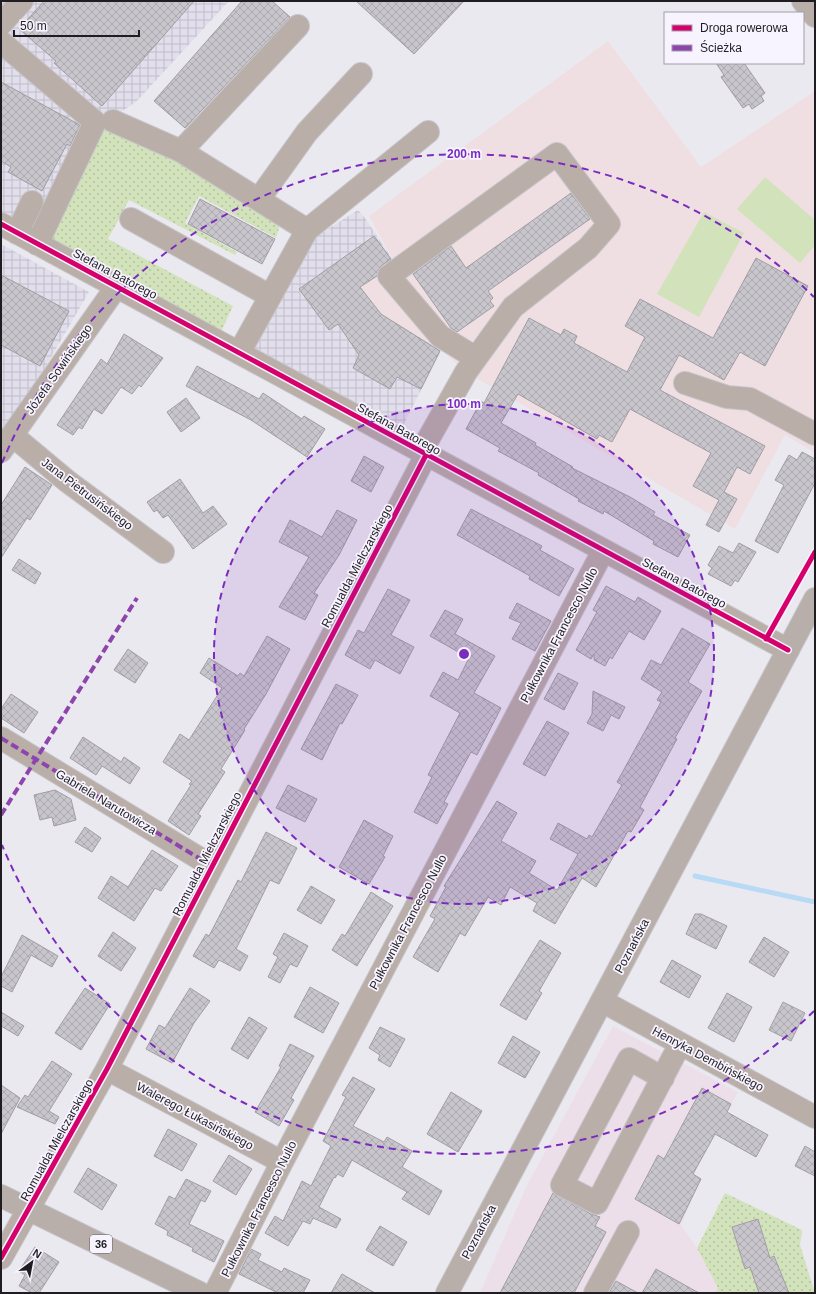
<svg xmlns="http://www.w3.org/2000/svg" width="816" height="1294" font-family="Helvetica,sans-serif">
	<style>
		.commercial { fill: #eddfe9 }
		.industrial { fill: url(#industrial-grid) }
		.education { fill: #efdfe2 }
		.grass { fill: url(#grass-dots) }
		.pitch { fill: #d2e2bb }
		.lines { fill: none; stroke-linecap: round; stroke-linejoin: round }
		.stream { stroke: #b8daf4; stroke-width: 5 }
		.building { fill: url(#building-cross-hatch); stroke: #a09ea3 }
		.minor-casing { stroke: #c7c5ca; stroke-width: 24 }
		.major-casing { stroke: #c7c5ca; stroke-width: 24 }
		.minor { stroke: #b9aea8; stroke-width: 22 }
		.major { stroke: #b9afaa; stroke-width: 22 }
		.quiet { stroke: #8e44ad; stroke-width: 4; stroke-dasharray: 8 4; stroke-linecap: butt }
		.cycleway-casing { stroke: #f7f4ff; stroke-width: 8 }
		.cycleway { stroke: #d6006c; stroke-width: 5 }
		.ring { fill: none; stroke: #7b2cbf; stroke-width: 2; stroke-dasharray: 7 5 }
		.labels { text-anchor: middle; stroke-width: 3.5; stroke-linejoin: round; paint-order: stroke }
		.shield { fill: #f7f4ff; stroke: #605e64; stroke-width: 1 }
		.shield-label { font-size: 11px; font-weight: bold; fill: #1f1d22 }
		.street-label { font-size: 12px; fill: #1f1d22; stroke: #f7f4ff }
		.centre { fill: #7b2cbf; stroke: #f7f4ff; stroke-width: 2 }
		.ring-label { font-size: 12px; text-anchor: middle; font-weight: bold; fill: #7b2cbf; stroke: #f7f4ff; stroke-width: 3.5; stroke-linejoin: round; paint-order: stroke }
	</style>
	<defs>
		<pattern id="industrial-grid" width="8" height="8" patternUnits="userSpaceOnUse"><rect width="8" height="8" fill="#e2deec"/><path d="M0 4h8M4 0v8" fill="none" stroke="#c1beca"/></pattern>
		<pattern id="grass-dots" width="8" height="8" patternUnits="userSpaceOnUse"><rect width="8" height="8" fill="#d2e2bb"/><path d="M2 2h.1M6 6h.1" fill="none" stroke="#b4c1a0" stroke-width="1.8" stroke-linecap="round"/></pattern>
		<pattern id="building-cross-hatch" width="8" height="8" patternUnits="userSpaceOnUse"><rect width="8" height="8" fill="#c8c6cc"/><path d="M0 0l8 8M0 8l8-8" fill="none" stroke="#abaaaf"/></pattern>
	</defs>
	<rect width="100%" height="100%" fill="#ebe9f0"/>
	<path class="commercial" d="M613,1026L738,1092L693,1174L701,1179L681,1225L697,1248L718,1288L715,1293H480L526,1187Z"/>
	<path class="industrial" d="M1,1H229L136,102L104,123L31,230L1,214Z
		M358,210L365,218L395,263L361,287L381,314L441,350L403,426L252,353L315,237Z
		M1,244L89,292L1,443Z"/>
	<path class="education" d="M608,41L701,167L815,91V453L785,435L735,529L466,372L441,350L381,314L360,287L395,263L369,216Z"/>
	<path class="grass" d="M115,125L278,219L279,228L276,238L199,196L185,223L237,252L235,255L129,200L108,239L233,306L220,334L49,240L105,126Z
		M725,1193L802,1230L800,1245L815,1293H715L718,1288L697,1248Z"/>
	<path class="pitch" d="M765,177L815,220V245L800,263L737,209Z
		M704,212L744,233L699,317L657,294Z"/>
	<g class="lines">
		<path class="stream" d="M695,876L815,902"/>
	</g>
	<path class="building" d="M44,1H194L102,106L54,63L56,61L19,29Z
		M242,1H272L290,17L185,128L154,101Z
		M356,1H464L414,54Z
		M716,63H744L765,93L761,96L764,101L752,109L749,104L743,108L721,77L724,75Z
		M1,82L80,125L70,146L67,144L42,191L8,172L11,167L1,161Z
		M571,193L590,219L488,291L493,298L490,301L494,306L457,332L451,328L413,274L451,246L466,268Z
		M200,199L275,239L262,264L188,224Z
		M374,236L391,259L381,266L377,276L360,287L381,314L440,351L421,389L397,377L390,389L353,368L359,355L338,324L329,330L299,289Z
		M756,258L808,286L765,366L740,352L724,380L679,355L660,390L765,446L750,474L737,467L724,492L737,499L719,532L706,525L719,500L693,486L711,453L630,409L612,442L599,435L597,439L518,394L501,423L536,443L535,445L573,467L572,468L630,497L655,512L653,515L690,535L678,557L653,544L654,541L604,511L603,514L578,501L579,499L538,475L539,473L498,451L500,448L466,429L481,401L484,403L529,318L561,335L564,329L577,336L574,343L627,372L645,337L625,326L640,299L713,338Z
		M1,275L69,311L40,366L1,345Z
		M124,334L163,358L141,387L139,385L132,394L121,387L102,414L94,409L82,429L79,427L73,435L57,425L101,359L107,364Z
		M197,366L259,399L263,393L302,419L304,416L325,429L307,457L251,420L186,386Z
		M186,398L200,418L181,432L167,412Z
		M802,452L815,459V483L778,553L755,541L784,485L775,480L789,455L797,460Z
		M364,456L384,467L371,492L351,481Z
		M25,467L52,485L30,520L27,518L1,558V505Z
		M180,479L203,513L213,506L227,524L193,549L168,515L163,518L157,510L154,512L147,502Z
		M471,509L542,546L540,550L574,569L559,596L529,579L530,576L457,535Z
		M337,510L357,520L339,555L314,593L318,595L305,620L279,607L309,557L279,542L290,520L322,537Z
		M739,543L756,552L738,582L735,580L731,586L708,574L712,568L708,565L719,546L733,553Z
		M19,559L41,573L35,584L12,570Z
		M606,586L635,602L638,597L661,611L644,640L629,631L612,659L610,657L605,666L594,660V654L591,659L576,650L597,612L593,610Z
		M388,589L410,600L391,635L414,647L400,674L375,660L370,669L345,655L358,630L364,633Z
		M517,603L551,621L535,651L512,639L521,623L509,618Z
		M445,610L463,619L455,634L495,656L474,693L501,708L477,755L471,752L444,802L448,804L437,824L414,812L432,777L428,775L460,713L430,696L443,672L458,680L469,658L430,636Z
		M682,628L710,644L688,682L702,691L675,738L677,739L640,807L644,810L631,832L628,831L596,887L582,878L555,924L533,911L537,903L510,887L501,905L488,897L465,936L460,933L438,972L413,957L435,919L430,916L446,887L444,886L497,801L517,813L501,841L536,861L529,873L557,890L578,854L550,839L558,823L587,839L589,835L592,837L622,785L617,782L661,702L657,700L662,692L641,679L651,660L661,665Z
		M267,636L290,649L266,694L244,729L245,730L221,769L225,772L198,814L201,816L189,835L168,821L191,785L189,784L192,781L163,762L180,734L189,740L222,688L200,673L209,658L238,676L240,673L244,676Z
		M128,649L148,663L135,683L114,670Z
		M558,673L578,683L564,710L544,699Z
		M336,684L358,695L342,724L340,723L322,760L301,749Z
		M593,691L625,707L619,719L611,715L603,731L587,723L592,714Z
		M11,694L38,712L24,733L1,718V709Z
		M547,721L569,733L545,776L523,764Z
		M83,737L121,762L124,757L140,768L130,784L102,766L96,775L70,758Z
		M288,785L317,799L305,822L276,808Z
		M55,790L71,799L76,820L54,826L52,817L40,820L34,795Z
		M364,820L393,836L383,856L385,857L369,884L339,867Z
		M85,827L101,838L92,852L75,842Z
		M266,832L297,848L279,884L270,880L236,949L248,956L240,971L219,960L214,968L193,956L206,934L209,936L238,880L241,882Z
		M152,850L178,866L161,891L155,888L134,921L98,898L111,876L128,887Z
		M311,886L335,900L321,924L297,910Z
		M371,892L393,906L357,966L332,950L342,934L345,936Z
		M695,914H701L727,926L716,949L686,934Z
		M113,932L136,948L121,971L98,956Z
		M284,933L308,946L297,967L290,964L280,983L268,977L278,957L273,954Z
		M22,935L58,956L52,967L31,955L12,992L1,986V977Z
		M764,937L789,952L774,977L749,962Z
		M540,940L561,953L539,991L542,993L526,1020L500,1005Z
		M672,960L701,976L689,998L660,982Z
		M310,987L339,1003L323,1033L294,1017Z
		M85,988L110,1004L81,1050L55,1033Z
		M190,988L210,1001L194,1023L172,1063L146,1049L159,1025L165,1028Z
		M727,993L752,1007L734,1042L708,1028Z
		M783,1002L805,1013L791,1041L769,1030Z
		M1,1012L24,1026L18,1036L1,1026Z
		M249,1017L267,1028L248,1059L231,1049Z
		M380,1027L405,1039L390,1067L378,1060L380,1055L369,1048Z
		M513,1036L540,1052L525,1078L498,1063Z
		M290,1044L314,1056L291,1098L294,1100L279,1126L255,1112L281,1067L279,1066Z
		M52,1061L72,1074L49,1111L59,1117L55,1124L17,1107L25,1095L28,1097Z
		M353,1077L375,1089L353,1126L384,1142L387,1137L412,1151L402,1167L442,1191L429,1215L402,1199L407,1192L352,1160L343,1177L338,1174L335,1178L334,1177L319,1207L341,1219L336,1228L313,1218L310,1224L303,1221L288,1246L265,1233L275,1216L283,1221L302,1181L311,1186L331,1146L323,1141L346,1097L342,1095Z
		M1,1085L20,1098L1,1134Z
		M702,1088L731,1104L727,1112L768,1135L756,1157L715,1134L693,1174L701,1179L679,1224L635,1199L658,1155L664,1159Z
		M451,1092L482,1111L458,1152L427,1134Z
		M168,1129L197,1144L182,1171L154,1156Z
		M805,1146L815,1152V1176L795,1166Z
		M229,1155L252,1169L236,1195L213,1181Z
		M88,1168L117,1185L102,1210L74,1192Z
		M186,1179L211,1191L205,1202L201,1200L189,1224L224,1241L214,1262L192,1251L193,1248L167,1235L168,1231L155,1224L169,1196L175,1199Z
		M553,1193L591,1214L600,1217L595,1226L606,1232L603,1238L574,1293H500Z
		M758,1219L770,1258L774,1256L789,1293H759L750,1267L745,1269L732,1227Z
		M380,1226L407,1242L393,1266L366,1250Z
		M35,1247L59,1262L39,1293H32L19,1286L25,1275L19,1271Z
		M251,1249L261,1254L258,1260L282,1272L284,1268L310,1280L303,1293H278L239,1274Z
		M656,1269L699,1293H642Z
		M342,1274L375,1293H331Z
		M616,1281L638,1293H609Z"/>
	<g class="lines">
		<g class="minor-casing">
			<path id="minor" d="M803,1L815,16
				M1,24L22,1
				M1,42L95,122L37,244
				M113,121L181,151
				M259,199L307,132L361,74
				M131,219L270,296
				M1,224L788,650
				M307,230L428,132
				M17,233L32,202
				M239,353L307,230L181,151L298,26
				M685,383L727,397L750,399L815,434
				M12,435L67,481L163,552
				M1,451L117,286
				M421,452L466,372L513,307L588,248L609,224L557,154L389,276L440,336L476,358
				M1,738L212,866
				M602,1001L815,1117
				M107,1069L282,1162
				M663,1078L629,1059L562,1185L597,1203L680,1044
				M1,1258L107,1069L426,455
				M215,1293L282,1162L603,551
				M595,1293L628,1232"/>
		</g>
		<g class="major-casing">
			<path id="major" d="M1,1196L200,1293
				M447,1293L815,599"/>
		</g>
		<use href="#minor" class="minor"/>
		<use href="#major" class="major"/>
		<path class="quiet" d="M1,738L212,866
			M1,815L137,598"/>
		<g class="cycleway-casing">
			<path id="cycleway" d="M1,224L788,650
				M766,639L815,552
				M1,1258L107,1069L426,455"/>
		</g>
		<use href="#cycleway" class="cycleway"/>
	</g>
	<circle cx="464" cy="654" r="250" fill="#7b2cbf" fill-opacity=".12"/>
	<g class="ring">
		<circle cx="464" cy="654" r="250"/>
		<path d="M814 1011A500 500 0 0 1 2 845M2 463A500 500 0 0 1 814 297"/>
	</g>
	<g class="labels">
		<rect class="shield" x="90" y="1235" width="22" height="18" rx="3"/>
		<g class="shield-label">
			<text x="101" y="1248">36</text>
		</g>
		<g class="street-label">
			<text transform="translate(115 274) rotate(28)" y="4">Stefana Batorego</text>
			<text transform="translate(59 369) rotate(-55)" y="4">Józefa Sowińskiego</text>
			<text transform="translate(399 429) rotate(29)" y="4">Stefana Batorego</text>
			<text transform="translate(87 494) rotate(37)" y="4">Jana Pietrusińskiego</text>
			<text transform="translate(357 566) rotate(-62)" y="4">Romualda Mielczarskiego</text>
			<text transform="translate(684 583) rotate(28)" y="4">Stefana Batorego</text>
			<text transform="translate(559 635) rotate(-62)" y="4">Pułkownika Francesco Nullo</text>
			<text transform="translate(106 802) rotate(31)" y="4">Gabriela Narutowicza</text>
			<text transform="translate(207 854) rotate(-63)" y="4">Romualda Mielczarskiego</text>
			<text transform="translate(408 922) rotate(-62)" y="4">Pułkownika Francesco Nullo</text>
			<text transform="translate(632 946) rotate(-62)" y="4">Poznańska</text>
			<text transform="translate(708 1059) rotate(28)" y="4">Henryka Dembińskiego</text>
			<text transform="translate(195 1116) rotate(28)" y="4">Walerego Łukasińskiego</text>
			<text transform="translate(57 1140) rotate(-61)" y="4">Romualda Mielczarskiego</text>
			<text transform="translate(259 1209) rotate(-63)" y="4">Pułkownika Francesco Nullo</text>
			<text transform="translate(479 1232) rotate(-62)" y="4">Poznańska</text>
		</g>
	</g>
	<circle cx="464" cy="654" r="6" class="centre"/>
	<g class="ring-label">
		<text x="464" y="158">200 m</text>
		<text x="464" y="408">100 m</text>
	</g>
	<rect width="816" height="1294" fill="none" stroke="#1f1d22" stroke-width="4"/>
	<rect x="664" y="12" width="140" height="52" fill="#f7f4ff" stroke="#a19ea7"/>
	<rect x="672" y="25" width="20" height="6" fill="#d6006c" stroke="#a19ea7"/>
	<text x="700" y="32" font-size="12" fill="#1f1d22">Droga rowerowa</text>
	<rect x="672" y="45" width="20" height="6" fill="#8e44ad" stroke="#a19ea7"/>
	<text x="700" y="52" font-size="12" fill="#1f1d22">Ścieżka</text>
	<g transform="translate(32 1262) rotate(32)" stroke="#f7f4ff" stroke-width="3" paint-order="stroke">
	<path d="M0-3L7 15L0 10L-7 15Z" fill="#1f1d22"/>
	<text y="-6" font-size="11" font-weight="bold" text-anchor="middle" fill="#1f1d22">N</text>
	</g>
	<path d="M14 30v6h125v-6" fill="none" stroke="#1f1d22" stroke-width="2"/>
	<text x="20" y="30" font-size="12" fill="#1f1d22" stroke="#f7f4ff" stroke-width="3" paint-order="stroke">50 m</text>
</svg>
